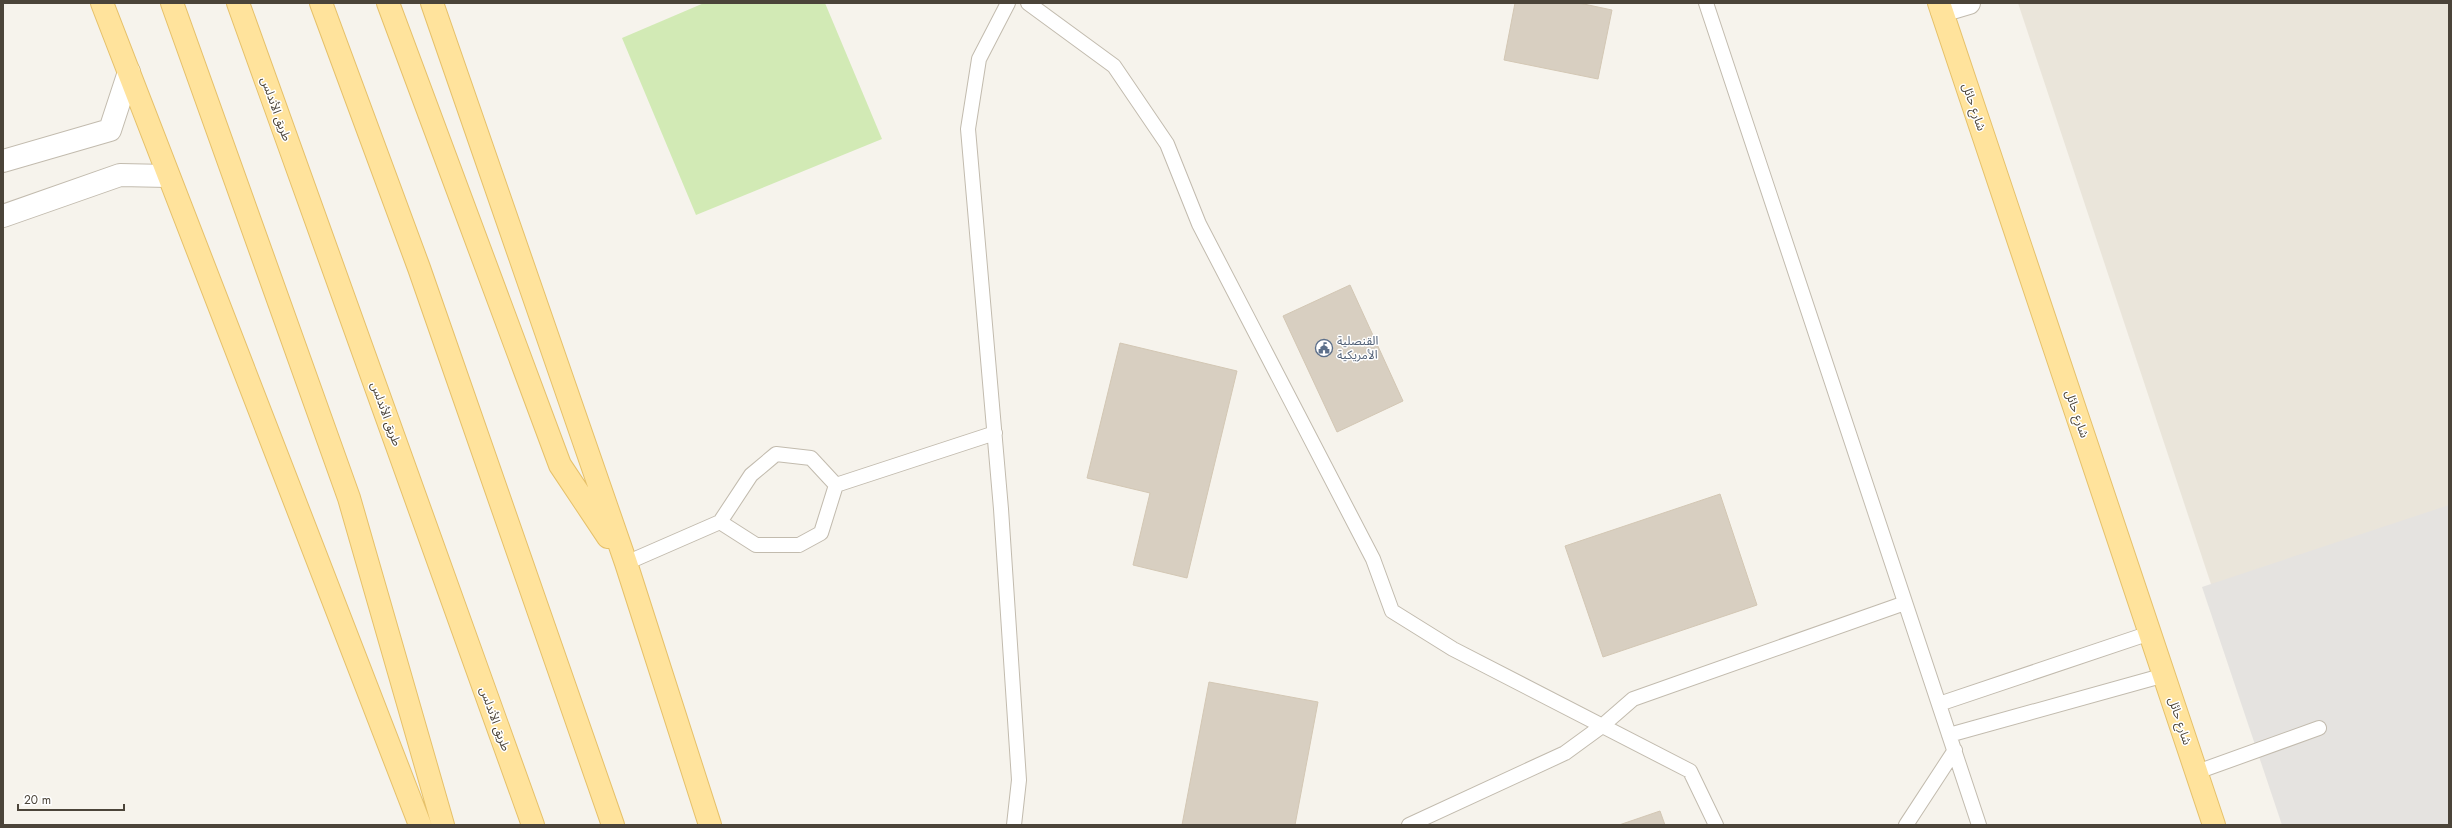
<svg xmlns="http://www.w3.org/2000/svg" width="2452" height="828" font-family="Jost,'Noto Sans Arabic',sans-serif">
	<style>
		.residential { fill: #eae5da }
		.green { fill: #d2eab5 }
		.parking { fill: #e5e3e0 }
		.building { fill: #d8cfc1; stroke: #d3c7b4 }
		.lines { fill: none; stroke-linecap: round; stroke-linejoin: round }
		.lane-casing { stroke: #c2bbae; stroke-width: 16 }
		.street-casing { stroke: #c2bbae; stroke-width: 24 }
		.primary-casing { stroke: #e6c16a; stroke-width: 24 }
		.lane { stroke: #fff; stroke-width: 14 }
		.street { stroke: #fff; stroke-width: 22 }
		.primary { stroke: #ffe39c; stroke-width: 22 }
		.labels { text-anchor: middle; stroke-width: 3; stroke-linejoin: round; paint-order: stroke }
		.street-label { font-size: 12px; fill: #4b4439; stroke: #fff }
		.service-label { font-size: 12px; fill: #4e5e75; stroke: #fff; text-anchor: start }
	</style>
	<rect width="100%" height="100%" fill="#f6f3ec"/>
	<path class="residential" d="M2018,3H2449V825H2291Z"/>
	<path class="green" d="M704,3H825L882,139L696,215L622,38Z"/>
	<path class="parking" d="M2449,505V825H2282L2202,587Z"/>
	<path class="building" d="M1515,3H1579L1612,10L1598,79L1504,60Z
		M1350,285L1403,401L1337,432L1283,316Z
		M1120,343L1237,371L1187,578L1133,565L1150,493L1087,478Z
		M1720,494L1757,605L1603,657L1565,546Z
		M1209,682L1318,702L1295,825H1182Z
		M1660,811L1665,825H1619Z"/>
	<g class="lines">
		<g class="lane-casing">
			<path id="lane" d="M1008,3L979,59L968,129L1001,509L1019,780L1014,825
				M1028,3L1114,66L1167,144L1199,224L1373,559L1392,611L1453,649L1690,771L1716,825
				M1706,3L1979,825
				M836,485L995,433
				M626,563L720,522L756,545H799L821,533L836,485L811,458L776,454L751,475L720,522
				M1939,704L2150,633
				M1949,735L2165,675
				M2197,772L2319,728
				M1409,825L1565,753L1602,726L1633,699L1905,603
				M1906,825L1955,750"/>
		</g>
		<g class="street-casing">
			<path id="street" d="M1942,11L1969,3
				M3,161L110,130L129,72
				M3,216L120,175L168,176"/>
		</g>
		<g class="primary-casing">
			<path id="primary" d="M102,3L420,825
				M172,3L349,498L443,825
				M238,3L533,825
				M321,3L419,268L613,825
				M388,3L560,465L608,537
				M432,3L626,563L710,825
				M1939,3L2214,825"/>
		</g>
		<use href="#lane" class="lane"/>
		<use href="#street" class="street"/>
		<use href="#primary" class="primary"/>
	</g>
	<defs>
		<g id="civic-ring" transform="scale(0.9)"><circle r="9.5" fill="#fff" stroke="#5c6f8a" stroke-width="1.5"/><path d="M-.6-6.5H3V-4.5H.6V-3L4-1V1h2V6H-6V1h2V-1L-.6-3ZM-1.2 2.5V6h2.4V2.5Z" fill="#5c6f8a"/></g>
	</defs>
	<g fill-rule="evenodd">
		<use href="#civic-ring" x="1324" y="348"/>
	</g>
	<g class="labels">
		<g class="street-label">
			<text transform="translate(1974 107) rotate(71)" y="4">شارع حائل</text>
			<text transform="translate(276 109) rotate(70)" y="4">طريق الأندلس</text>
			<text transform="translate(386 414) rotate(70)" y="4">طريق الأندلس</text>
			<text transform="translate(2077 414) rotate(71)" y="4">شارع حائل</text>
			<text transform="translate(495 719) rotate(70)" y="4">طريق الأندلس</text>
			<text transform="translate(2180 721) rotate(72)" y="4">شارع حائل</text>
		</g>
		<g class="service-label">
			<text x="1337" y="345">القنصلية<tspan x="1337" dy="14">الأمريكية</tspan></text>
		</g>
	</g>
	<rect width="2452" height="828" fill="none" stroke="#4b4439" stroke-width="8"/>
	<path d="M18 804v6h106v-6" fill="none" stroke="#4b4439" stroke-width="2"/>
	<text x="24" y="804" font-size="12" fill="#4b4439" stroke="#ffffff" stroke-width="3" paint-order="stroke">20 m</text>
</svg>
